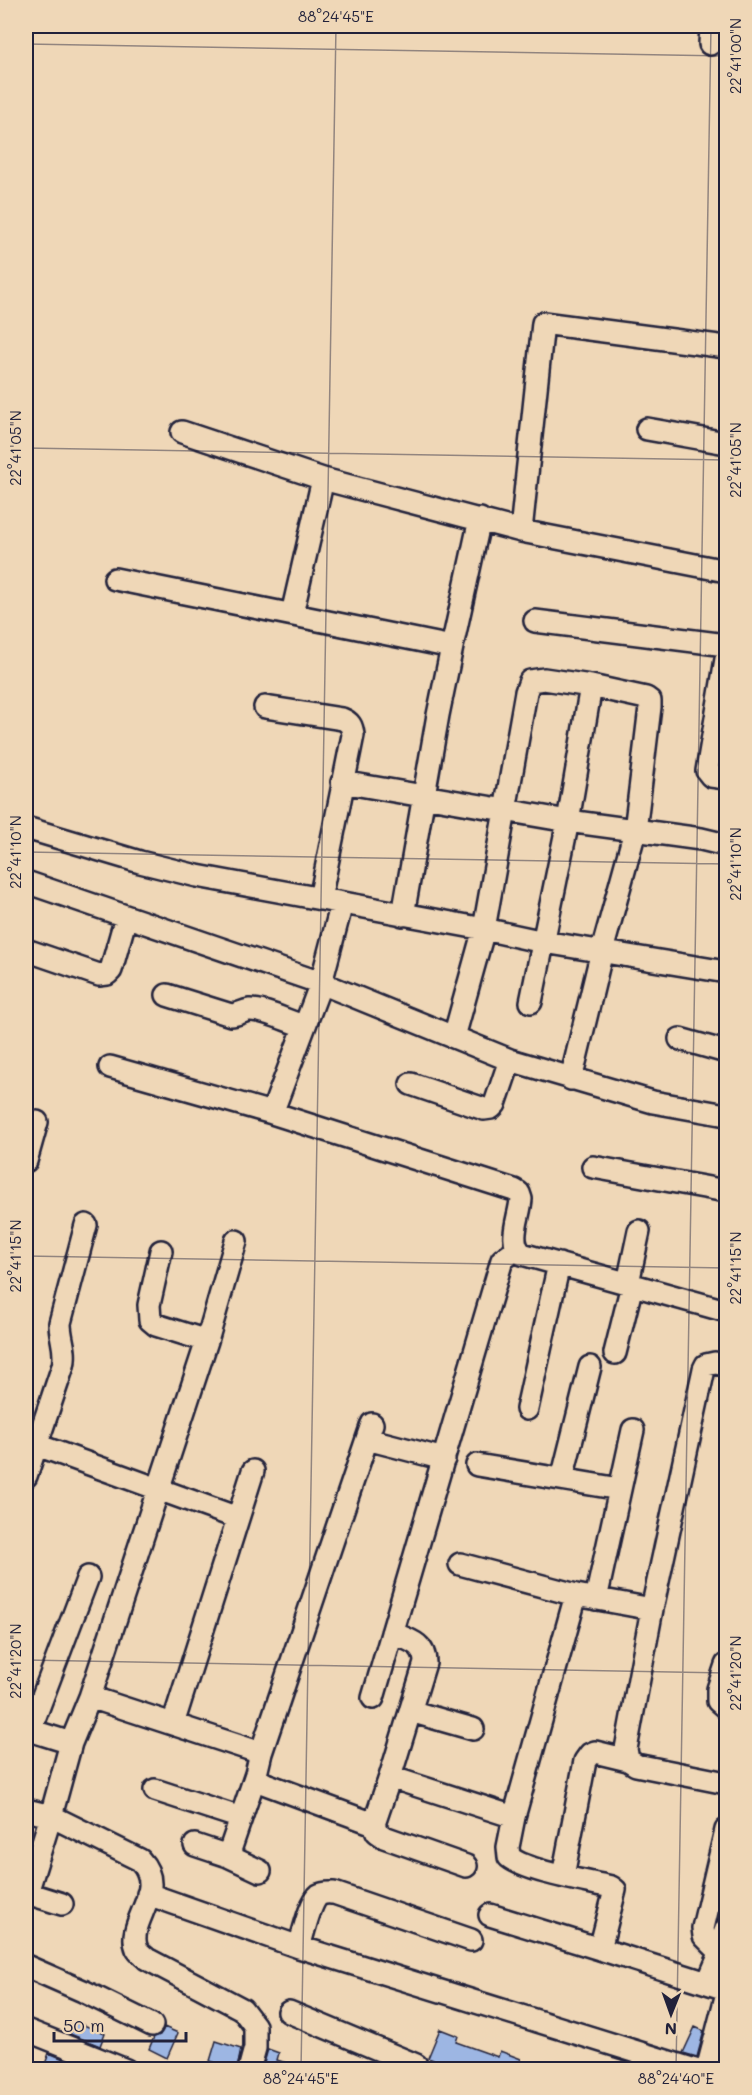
<svg xmlns="http://www.w3.org/2000/svg" width="752" height="2095" font-family="Mali,sans-serif">
	<style>
		.building { fill: #9db6e3; stroke: #22223b; stroke-width: 1.5 }
		.lines { fill: none; stroke-linecap: round; stroke-linejoin: round }
		.street-casing { stroke: #22223b; stroke-width: 26 }
		.street { stroke: #efd7b7; stroke-width: 21 }
		.ticks { fill: none; stroke: #22223b; stroke-width: 1.5; stroke-opacity: 0.45 }
		.neatline { fill: none; stroke: #22223b; stroke-width: 2 }
		.ticks-label { font-size: 15px; text-anchor: middle; fill: #22223b }
	</style>
	<rect width="100%" height="100%" fill="#efd7b7"/>
	<filter id="ink" filterUnits="userSpaceOnUse"><feTurbulence type="fractalNoise" baseFrequency=".0167" numOctaves="2"/><feDisplacementMap in="SourceGraphic" scale="12" xChannelSelector="R" yChannelSelector="G"/><feConvolveMatrix kernelMatrix="1 2 1 2 8 2 1 2 1" color-interpolation-filters="sRGB"/></filter>
	<g filter="url(#ink)">
		<path class="building" d="M75,2022L105,2033L100,2046L70,2034Z
			M164,2027L178,2033L167,2058L149,2049L154,2037L160,2035Z
			M695,2027L704,2031L697,2057L683,2053Z
			M440,2029L458,2036L456,2042L498,2057L500,2051L521,2059L519,2064L528,2067V2070H471L448,2062L447,2065L428,2058Z
			M216,2041L241,2049L237,2070H212L214,2062L210,2061Z
			M268,2049L279,2053L277,2060L296,2066V2070H262Z
			M49,2053L90,2070H43Z"/>
		<g class="lines">
			<g class="street-casing">
				<path id="street" d="M710,44L711,26
					M647,429L726,443
					M182,432L323,479
					M521,531L726,571
					M115,579L452,647L438,715L403,915
					M292,614L323,479L521,531L543,323L726,347
					M535,621L726,645
					M452,647L480,519
					M726,659L707,771L711,776L726,778
					M265,707L342,719C350,722 352,726 353,735L320,899
					M342,782L568,821L701,839L726,845
					M26,828L140,862L197,876L484,929L544,942L726,972
					M26,882L321,983L510,1060L653,1102L726,1115
					M26,950L99,975L107,974L111,970L126,917
					M167,995L231,1015C238,1015 243,1011 249,1010C264,1009 289,1022 304,1026
					M531,1002L568,821L591,686L646,698L650,701V707L635,831L602,951L571,1079
					M454,1037L484,929L526,692L530,681L544,679L591,686
					M680,1039L726,1052
					M110,1067L272,1113L514,1190L519,1193L521,1199C520,1217 507,1241 522,1254L726,1311
					M411,1084L484,1109L491,1108L495,1104L510,1060
					M272,1113L321,983L342,903
					M26,1161L37,1122
					M593,1167L726,1191
					M236,1241L207,1341L90,1697L71,1743L51,1816L140,1860C169,1891 125,1922 137,1949C139,1953 144,1956 147,1959L242,2009L255,2026V2048L249,2070
					M161,1251L149,1305L150,1320L156,1325L207,1341
					M628,1283L639,1231
					M615,1353L632,1285
					M527,1409L559,1264
					M372,1424L261,1753L256,1774L259,1780L266,1784L374,1824L377,1832L384,1837L466,1866
					M367,1439L444,1459
					M26,1441L238,1518
					M477,1465L620,1489
					M26,1476L63,1366C67,1350 60,1339 60,1323L86,1225
					M562,1479L590,1367
					M460,1564L576,1595
					M596,1599L633,1430
					M652,1609L704,1369L706,1365L715,1363L726,1365
					M726,1665L718,1689V1701L726,1708
					M90,1697L261,1753
					M373,1698L502,1260L516,1249
					M410,1711L473,1729
					M173,1724L253,1471
					M26,1729L71,1743
					M30,1730L88,1577
					M390,1777L425,1663C425,1643 409,1640 392,1633
					M726,1783L636,1765L628,1760L626,1749L652,1609L576,1595L514,1817L508,1847L509,1857C528,1872 586,1881 611,1887L615,1890L600,1949L726,1989
					M155,1790L241,1818
					M26,1810L51,1816L27,1893H26
					M374,1824L390,1777L514,1817
					M195,1845L228,1856L260,1871
					M228,1856L256,1774
					M563,1876L585,1761L590,1754L595,1752L628,1760
					M27,1893L62,1904
					M148,1894L299,1947L695,2070
					M490,1915L600,1949
					M299,1947C303,1935 310,1902 319,1895C324,1892 329,1893 334,1893L471,1940
					M718,1950L726,1929
					M26,1966L83,1991L152,2025
					M708,1982L719,1956L718,1950L704,1936L703,1928L726,1830
					M289,2012L416,2065
					M26,2030L126,2070
					M707,2070L726,1997"/>
			</g>
			<use href="#street" class="street"/>
		</g>
	</g>
	<path class="ticks" d="M26,44L726,56M26,448L726,460M26,852L726,864M26,1256L726,1268M26,1660L726,1673M26,2065L302,2070M301,2070L336,26M676,2070L711,26"/>
	<rect width="752" height="2095" fill="none" stroke="#efd7b7" stroke-width="66"/>
	<g transform="translate(671 2014) rotate(181)" stroke="#efd7b7" stroke-width="4.5" paint-order="stroke">
	<path d="M0-4.5L10 22L0 15L-10 22Z" fill="#22223b"/>
	<text y="-9" font-size="16" font-weight="bold" text-anchor="middle" fill="#22223b">N</text>
	</g>
	<path d="M54 2032v9h132v-9" fill="none" stroke="#22223b" stroke-width="3"/>
	<text x="63" y="2032" font-size="18" fill="#22223b" stroke="#efd7b7" stroke-width="4.5" paint-order="stroke">50 m</text>
	<rect x="33" y="33" width="686" height="2029" class="neatline"/>
	<g class="ticks-label">
		<text x="336" y="22">88°24'45"E</text>
		<text transform="translate(736 56) rotate(-90)" y="5">22°41'00"N</text>
		<text transform="translate(16 448) rotate(-90)" y="5">22°41'05"N</text>
		<text transform="translate(736 460) rotate(-90)" y="5">22°41'05"N</text>
		<text transform="translate(16 852) rotate(-90)" y="5">22°41'10"N</text>
		<text transform="translate(736 864) rotate(-90)" y="5">22°41'10"N</text>
		<text transform="translate(16 1256) rotate(-90)" y="5">22°41'15"N</text>
		<text transform="translate(736 1268) rotate(-90)" y="5">22°41'15"N</text>
		<text transform="translate(16 1661) rotate(-90)" y="5">22°41'20"N</text>
		<text transform="translate(736 1673) rotate(-90)" y="5">22°41'20"N</text>
		<text x="301" y="2084">88°24'45"E</text>
		<text x="676" y="2084">88°24'40"E</text>
	</g>
</svg>
